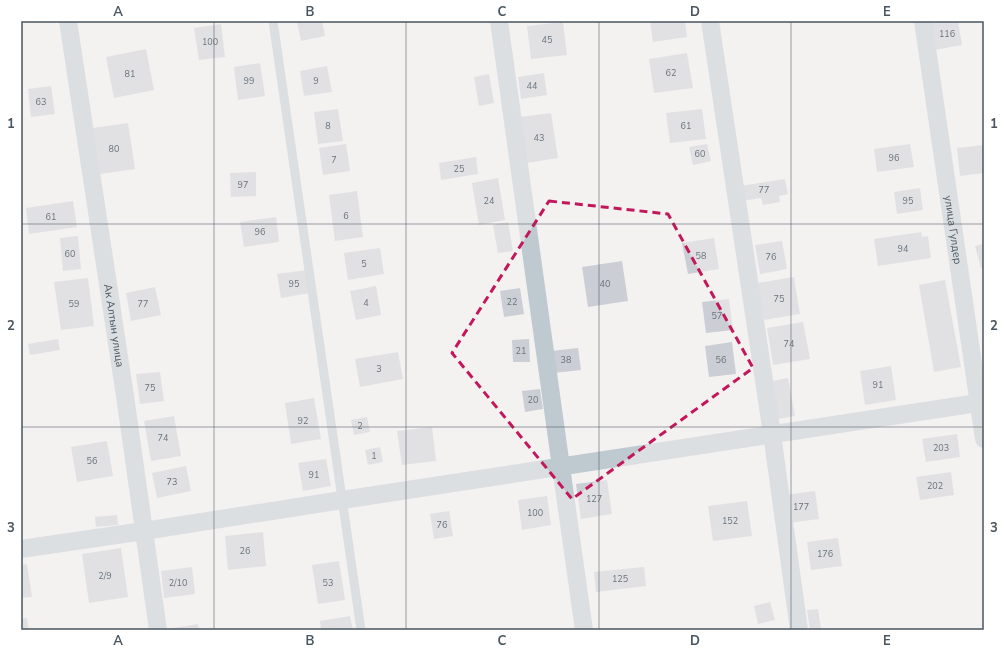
<svg xmlns="http://www.w3.org/2000/svg" width="1005" height="651" font-family="'Nunito Sans',sans-serif">
	<style>
		.building { fill: #cbced4 }
		.lines { fill: none; stroke-linecap: round; stroke-linejoin: round }
		.service { stroke: #bfc9d0; stroke-width: 9 }
		.minor { stroke: #bfc9d0; stroke-width: 18 }
		.marked { fill: none; stroke: #c2185b; stroke-width: 3; stroke-dasharray: 8 5; stroke-linejoin: round }
		.grid { fill: none; stroke: #49555f; stroke-width: 1; stroke-opacity: 0.55 }
		.labels { text-anchor: middle; stroke-width: 3; stroke-linejoin: round; paint-order: stroke }
		.number-label { font-size: 9px; fill: #6a737c }
		.street-label { font-size: 11px; fill: #49555f; stroke: #fff }
		.neatline { fill: none; stroke: #49555f; stroke-width: 1.5 }
		.grid-label { font-size: 13px; text-anchor: middle; font-weight: bold; fill: #49555f }
	</style>
	<rect width="100%" height="100%" fill="#f4f1f1"/>
	<path class="building" d="M305,21H322L325,36L301,41L297,22Z
		M650,21H685L687,37L653,42Z
		M940,21H958L962,45L935,50L931,23Z
		M563,22L567,55L531,59L527,26Z
		M221,24L225,57L199,60L194,28Z
		M146,49L154,90L114,98L106,57Z
		M687,53L693,88L654,93L649,59Z
		M260,63L265,96L238,100L234,67Z
		M327,66L332,92L304,96L300,71Z
		M544,73L547,95L521,99L518,77Z
		M489,74L494,103L479,106L474,77Z
		M51,86L55,114L31,117L28,89Z
		M338,109L343,141L318,144L314,112Z
		M702,109L706,139L670,143L666,113Z
		M551,113L558,158L527,163L520,117Z
		M128,123L135,169L100,174L93,128Z
		M346,144L350,171L323,175L319,148Z
		M707,144L711,161L693,165L689,147Z
		M910,144L914,167L877,172L874,149Z
		M984,145V173L960,176L957,148Z
		M476,157L478,174L441,180L439,163Z
		M256,172V196L231,197L230,173Z
		M498,178L505,220L479,225L472,183Z
		M785,179L788,194L779,196L780,202L763,205L761,198L742,201L740,186Z
		M920,188L923,210L897,214L894,192Z
		M357,191L363,237L335,241L329,195Z
		M73,201L77,227L29,234L26,208Z
		M276,217L279,242L244,247L240,222Z
		M508,222L513,251L498,253L493,225Z
		M921,232L922,237L928,236L931,258L878,266L874,239Z
		M78,236L81,269L63,271L60,238Z
		M714,238L719,269L688,274L682,243Z
		M782,241L787,269L760,274L755,245Z
		M984,244V268H981L975,246Z
		M380,248L384,274L348,280L344,253Z
		M622,261L628,301L588,307L582,267Z
		M307,270L310,293L281,298L277,274Z
		M794,277L800,314L764,320L757,283Z
		M88,278L94,326L61,330L54,282Z
		M945,280L961,367L934,372L919,285Z
		M376,286L381,315L356,320L350,291Z
		M155,287L161,315L131,321L126,293Z
		M520,288L524,314L504,317L500,291Z
		M729,299L733,330L706,333L702,302Z
		M803,322L810,359L773,365L767,328Z
		M58,339L60,350L30,355L28,344Z
		M529,339L530,362H513L512,340Z
		M732,342L736,374L709,377L705,346Z
		M578,348L581,370L554,373L551,351Z
		M398,352L403,379L360,387L355,359Z
		M891,366L896,400L865,405L860,371Z
		M160,372L164,401L140,404L136,374Z
		M788,378L795,416L778,419L772,381Z
		M540,389L543,409L525,412L522,391Z
		M314,398L321,439L291,444L285,403Z
		M174,416L181,456L151,461L144,421Z
		M367,417L370,432L354,435L351,420Z
		M432,427L436,461L402,465L397,431Z
		M957,434L960,457L926,462L922,439Z
		M107,441L113,476L77,482L71,447Z
		M380,447L383,462L368,465L365,450Z
		M326,459L331,486L303,491L298,463Z
		M186,466L191,491L157,498L152,473Z
		M951,472L954,495L920,500L916,477Z
		M607,480L612,514L581,519L576,484Z
		M815,491L819,519L788,523L784,495Z
		M547,496L551,525L522,530L518,500Z
		M747,501L752,536L713,541L708,506Z
		M449,511L453,536L434,539L430,514Z
		M117,515L118,525L96,527L95,517Z
		M263,532L266,566L228,570L225,536Z
		M838,538L842,566L811,570L807,542Z
		M121,548L128,597L89,603L82,554Z
		M339,561L345,600L318,604L312,565Z
		M27,564L32,597L21,598V565Z
		M192,567L195,594L164,598L161,571Z
		M644,567L646,586L596,592L594,572Z
		M770,602L775,620L758,624L754,606Z
		M818,609L821,629L810,630L807,610Z
		M350,616L353,630H321L320,621Z
		M27,618L29,630H21V619Z
		M198,624L199,630H168V629Z"/>
	<g class="lines">
		<path class="service" d="M273,21L361,630"/>
		<g class="minor">
			<path id="s1" d="M68,21L125,396L158,630"/>
			<path d="M499,21L561,467L584,630"/>
			<path d="M710,21L772,434L799,630"/>
			<path id="s2" d="M923,21L984,439"/>
			<path d="M21,549L144,531L342,500L984,402"/>
		</g>
	</g>
	<path d="M0 0H1005V651H0ZM549,201L668,214L753,368L572,499L452,353Z" fill="#f4f1f1" fill-opacity=".55" fill-rule="evenodd"/>
	<path class="marked" d="M549,201L668,214L753,368L572,499L452,353Z"/>
	<path class="grid" d="M214,21V630M406,21V630M599,21V630M791,21V630M21,224H984M21,427H984"/>
	<g class="labels">
		<g class="number-label">
			<text x="947" y="37">116</text>
			<text x="547" y="43">45</text>
			<text x="210" y="45">100</text>
			<text x="671" y="76">62</text>
			<text x="130" y="77">81</text>
			<text x="249" y="84">99</text>
			<text x="316" y="84">9</text>
			<text x="532" y="89">44</text>
			<text x="41" y="105">63</text>
			<text x="328" y="129">8</text>
			<text x="686" y="129">61</text>
			<text x="539" y="141">43</text>
			<text x="114" y="152">80</text>
			<text x="700" y="157">60</text>
			<text x="894" y="161">96</text>
			<text x="334" y="163">7</text>
			<text x="459" y="172">25</text>
			<text x="243" y="188">97</text>
			<text x="764" y="193">77</text>
			<text x="489" y="204">24</text>
			<text x="908" y="204">95</text>
			<text x="346" y="219">6</text>
			<text x="51" y="220">61</text>
			<text x="260" y="235">96</text>
			<text x="903" y="252">94</text>
			<text x="70" y="257">60</text>
			<text x="701" y="259">58</text>
			<text x="771" y="260">76</text>
			<text x="364" y="267">5</text>
			<text x="294" y="287">95</text>
			<text x="605" y="287">40</text>
			<text x="779" y="302">75</text>
			<text x="512" y="305">22</text>
			<text x="366" y="306">4</text>
			<text x="74" y="307">59</text>
			<text x="143" y="307">77</text>
			<text x="717" y="319">57</text>
			<text x="789" y="347">74</text>
			<text x="521" y="354">21</text>
			<text x="566" y="363">38</text>
			<text x="721" y="363">56</text>
			<text x="379" y="372">3</text>
			<text x="878" y="388">91</text>
			<text x="150" y="391">75</text>
			<text x="533" y="403">20</text>
			<text x="303" y="424">92</text>
			<text x="360" y="429">2</text>
			<text x="163" y="441">74</text>
			<text x="941" y="451">203</text>
			<text x="374" y="459">1</text>
			<text x="92" y="464">56</text>
			<text x="314" y="478">91</text>
			<text x="172" y="485">73</text>
			<text x="935" y="489">202</text>
			<text x="594" y="502">127</text>
			<text x="801" y="510">177</text>
			<text x="535" y="516">100</text>
			<text x="730" y="524">152</text>
			<text x="442" y="528">76</text>
			<text x="245" y="554">26</text>
			<text x="825" y="557">176</text>
			<text x="105" y="579">2/9</text>
			<text x="620" y="582">125</text>
			<text x="178" y="586">2/10</text>
			<text x="328" y="586">53</text>
		</g>
		<g class="street-label">
			<text dy="4" stroke="none"><textPath href="#s2" startOffset="211">улица Гулдер</textPath></text>
			<text dy="4" stroke="none"><textPath href="#s1" startOffset="308">Ак Алтын улица</textPath></text>
		</g>
	</g>
	<rect width="1005" height="651" fill="none" stroke="#ffffff" stroke-width="44"/>
	<rect x="22" y="22" width="961" height="607" class="neatline"/>
	<g class="grid-label">
		<text x="118" y="16">A</text>
		<text x="310" y="16">B</text>
		<text x="502" y="16">C</text>
		<text x="695" y="16">D</text>
		<text x="887" y="16">E</text>
		<text x="11" y="128">1</text>
		<text x="994" y="128">1</text>
		<text x="11" y="330">2</text>
		<text x="994" y="330">2</text>
		<text x="11" y="532">3</text>
		<text x="994" y="532">3</text>
		<text x="118" y="645">A</text>
		<text x="310" y="645">B</text>
		<text x="502" y="645">C</text>
		<text x="695" y="645">D</text>
		<text x="887" y="645">E</text>
	</g>
</svg>
